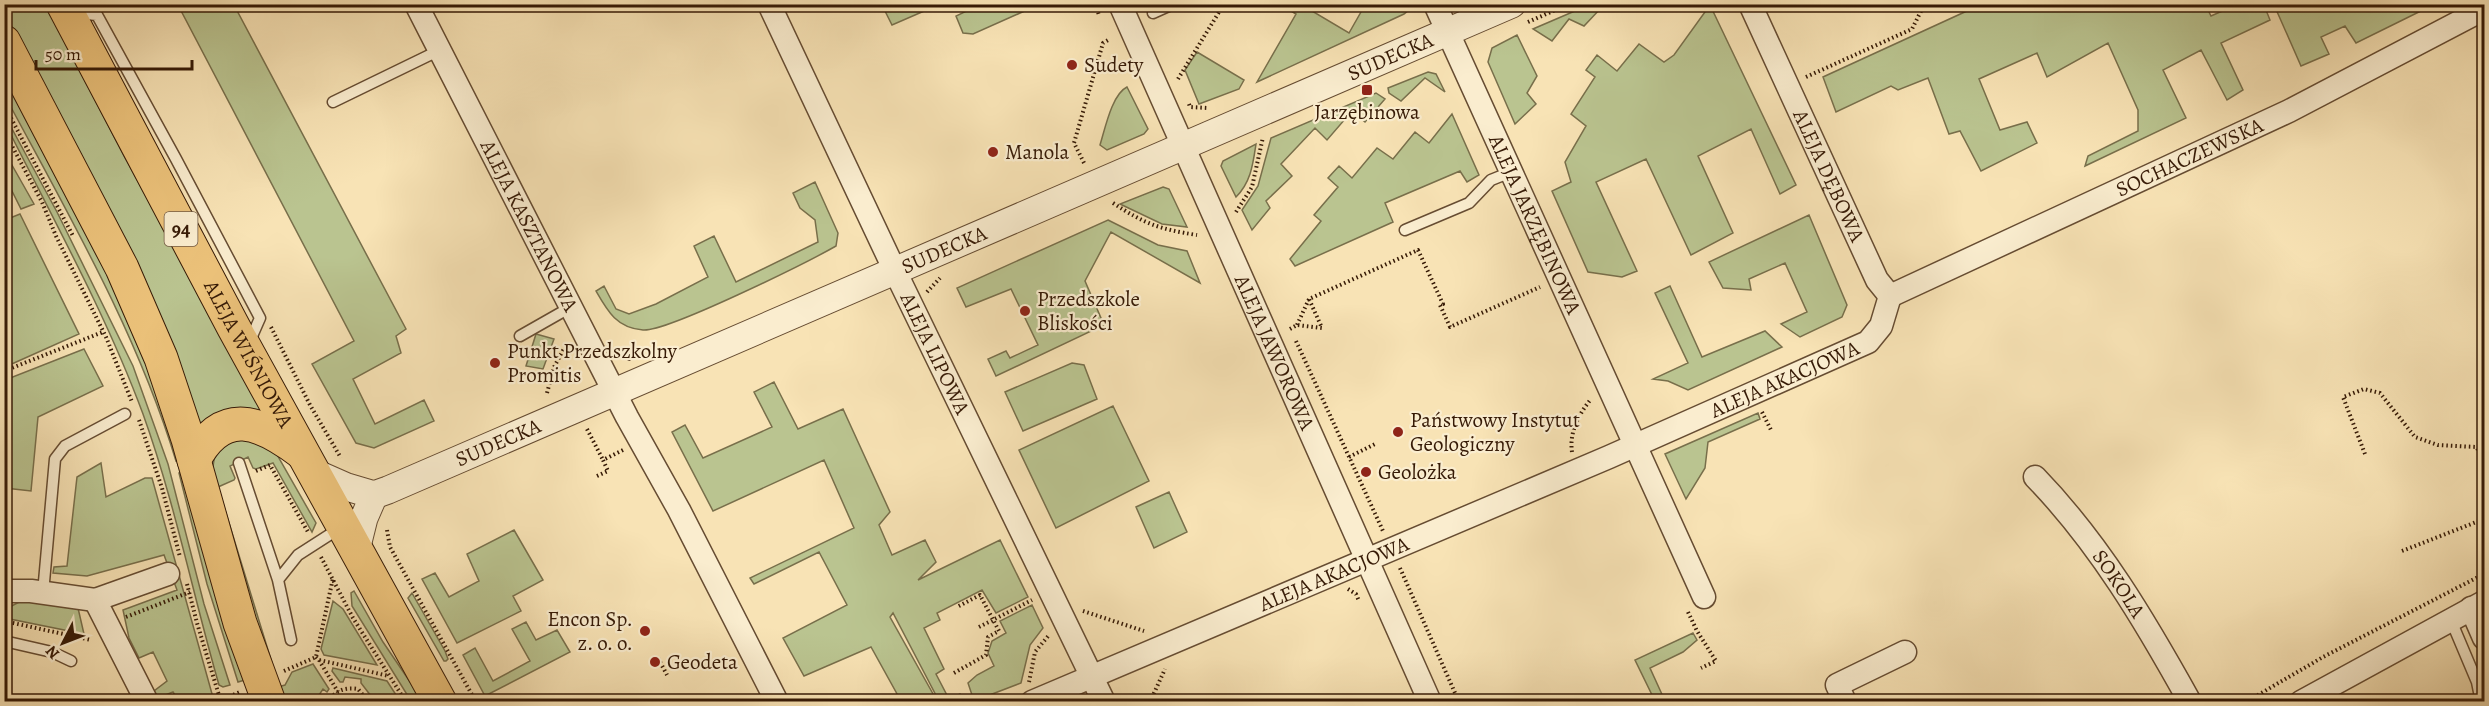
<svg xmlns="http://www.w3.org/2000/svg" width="2489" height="706" font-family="Alegreya,serif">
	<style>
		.green { fill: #bac490; stroke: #786f4b; stroke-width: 1.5 }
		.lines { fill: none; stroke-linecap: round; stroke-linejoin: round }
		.service-casing { stroke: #664c32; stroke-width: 13 }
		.minor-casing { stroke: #664c32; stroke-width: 25 }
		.tertiary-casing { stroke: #664c32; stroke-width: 29 }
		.primary-casing { stroke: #361a06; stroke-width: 35 }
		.path { stroke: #361a06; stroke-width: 4; stroke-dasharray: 1.5 3; stroke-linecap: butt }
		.service { stroke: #faedcf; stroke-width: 10 }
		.minor { stroke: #faedcf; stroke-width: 22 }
		.tertiary { stroke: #faedcf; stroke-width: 27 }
		.primary { stroke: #ecc27a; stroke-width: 33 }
		.poi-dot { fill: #8f2418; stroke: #faedcf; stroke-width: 2 }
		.labels { text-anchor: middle; stroke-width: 4.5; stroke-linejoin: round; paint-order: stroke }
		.shield { fill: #faedcf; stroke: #715942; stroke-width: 1.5 }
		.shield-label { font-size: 20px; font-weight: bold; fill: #361a06 }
		.street-label { font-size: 21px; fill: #361a06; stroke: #faedcf }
		.poi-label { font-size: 21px; fill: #361a06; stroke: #faedcf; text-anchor: start }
	</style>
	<rect width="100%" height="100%" fill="#f8e3b5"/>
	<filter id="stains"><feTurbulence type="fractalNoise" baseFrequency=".00333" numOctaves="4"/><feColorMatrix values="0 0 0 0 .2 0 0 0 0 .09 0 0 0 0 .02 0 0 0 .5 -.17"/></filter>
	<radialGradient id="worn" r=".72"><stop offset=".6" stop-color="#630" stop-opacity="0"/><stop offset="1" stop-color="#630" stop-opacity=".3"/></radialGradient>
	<path class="green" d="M981,4H1038V5L973,34L963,33L956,16Z
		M1591,4L1602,7L1584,26L1569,19L1552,41L1533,29Z
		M2205,4L2211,16L2236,5H2264L2270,20L2221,43L2243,90L2227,100L2201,50L2163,70L2186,118L2085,166L2088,156L2138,131V110L2108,43L2047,77L2037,53L1979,79L2000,130L2027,122L2037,143L1981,171L1960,131L1949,134L1928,78L1898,90L1891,86L1836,112L1823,77L1969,10L1974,5Z
		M5,5H46L124,156L267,416L201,433L5,15Z
		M178,5H234L406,329L396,336L401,353L353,379L375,424L424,400L434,421L374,448L356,443L312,364L354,341Z
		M882,5H938L892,25Z
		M1281,5H1302L1349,33L1365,5H1408L1410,9L1404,14L1257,82L1296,14Z
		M1710,5L1796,185L1780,194L1751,129L1698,156L1733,233L1691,255L1646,159L1596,182L1637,271L1622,277L1588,272L1552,191L1571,182L1565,162L1586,126L1571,114L1595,77L1586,70L1597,55L1617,71L1639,44L1664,62L1674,55Z
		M2279,5V4L2433,5L2356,43L2345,26L2321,37L2329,54L2301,66L2275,7Z
		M1517,35L1537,76L1527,93L1536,104L1515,124L1488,62L1492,48Z
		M1197,52L1244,80L1239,89L1199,104L1185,70Z
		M4,72L129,316L180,460L176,461C137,332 68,214 5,96Z
		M1428,72L1436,74L1445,92L1425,78L1401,101L1389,93L1388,88Z
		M1127,87L1148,129L1144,134L1107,150L1100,145C1105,129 1112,94 1127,87Z
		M1376,93L1385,99L1365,122L1352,111L1327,140L1315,128L1281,164L1292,176L1266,201L1270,208L1252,230L1242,210L1258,186L1271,138Z
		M4,114L57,212L133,366L168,464L204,604L230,685L223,687L219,685C193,595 175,503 143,414C106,314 53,219 5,123Z
		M1452,114L1479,175L1467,182L1460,171L1385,203L1393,222L1295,266L1290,259L1321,221L1314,215L1338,187L1328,178L1339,166L1352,178L1377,148L1393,159L1415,132L1429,143Z
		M1256,144C1253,164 1251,182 1236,197L1221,166L1223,161Z
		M4,151L34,204L21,209L5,177Z
		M815,182L838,233L836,246C808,262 667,332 643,330C617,328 608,312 596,291L604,286L616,309L629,314L656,304L708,277L694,246L714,236L736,282L818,242L815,220L800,208L793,193Z
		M1163,187L1169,189L1187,227L1162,224L1120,204Z
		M20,214L79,334L5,367V220Z
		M1809,215L1847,305L1842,317L1800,337L1781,324L1807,312L1785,263L1749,279L1751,290L1723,288L1709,262Z
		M1108,220L1158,245L1187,251L1200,283L1111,232L1085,281L1104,325L996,376L988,359L1006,351L1010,358L1038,345L1011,289L966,307L957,288Z
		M1670,286L1702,357L1765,331L1782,347L1688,390L1668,381L1653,379L1688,363L1655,293Z
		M536,334L554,339L543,369L526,366Z
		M84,349L103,386L38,417L31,491L5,488V380Z
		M1072,363L1084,365L1097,399L1023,431L1005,392Z
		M774,382L798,429L843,409L890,512L879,525L892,555L925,540L936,562L918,580L1000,540L1028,597L996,613L982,590L937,613L940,620L924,628L944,669L936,674L949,699L960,694L963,701H939L893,613L890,617L937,701H901L871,647L804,676L783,638L847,605L819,552L754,584L750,578L854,528L824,460L713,511L672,432L685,425L703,458L772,427L754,392Z
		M1113,406L1149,481L1056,528L1019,450Z
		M1758,413L1760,419L1708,442L1705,468L1686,499L1665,454Z
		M234,437L272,446L316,523L312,532L273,463L256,469L253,468L248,457L230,466L235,478L234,480L218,487L272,663L270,667L212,473L215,454Z
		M101,463L106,497L145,478H152L214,701H179L173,692L158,698L154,691L167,681L153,652L139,658L129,638L123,610L177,590L164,555L87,576L53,573L54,567L67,566L77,477Z
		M183,472L245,680L238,682L207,584L179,473Z
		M1169,492L1187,532L1154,548L1136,507Z
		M514,530L543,580L513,596L521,611L457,643L422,579L435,573L449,597L479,581L467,554Z
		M354,591L383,642L423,701H411L352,606L351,593Z
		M412,593L445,651L448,659L446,661H444L408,598Z
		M21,601L78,608L84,634L5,618L4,610Z
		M333,601L343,609L377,665L324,655L321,649Z
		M1032,605L1043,628L1030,645L1021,683L974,701L968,683L977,675L994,666L988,653L992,641L1006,633L1000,621Z
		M526,622L536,640L557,630L570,652L485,696L463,655L475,648L493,681L530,661L512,629Z
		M1693,633L1697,640L1683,652L1650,668L1665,701H1655L1635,660Z
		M313,664L329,689L327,692L323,689L315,701L284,702L278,687L285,685L292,672Z
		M333,668L387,681L400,701H387L371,696L361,683V679L345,677L343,682H340L332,671Z"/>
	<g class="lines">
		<g class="service-casing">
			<path id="service" d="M74,13L97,15L176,159L260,318L249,343
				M1153,13L1173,4
				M333,102L440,50
				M1405,230L1469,203L1491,180L1511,172
				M520,336L571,307
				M239,463L278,580L298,555L340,528
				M278,580L291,640
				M43,593L55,459L65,446L125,414
				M2450,618L2477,682L2481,702
				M4,641L52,652L71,661"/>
		</g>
		<g class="minor-casing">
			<g id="minor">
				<path id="s1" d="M416,4L627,417L679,510L777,702"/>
				<path id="s2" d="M769,4L895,271L1104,702"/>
				<path id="s3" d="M1120,4L1430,702"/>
				<path id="s4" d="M1435,4L1704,597"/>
				<path id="s5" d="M1750,4L1877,280L1890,296"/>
				<path id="s6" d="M1890,296L2289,111L2484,9"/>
				<path id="s7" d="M2035,477C2099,543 2145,621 2190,702"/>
				<path d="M4,591H31L95,600"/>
				<path d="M2471,608L2484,638"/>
				<path d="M147,702L95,600L168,574"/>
				<path id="s8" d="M1032,702L1609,457L1868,342L1881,326L1890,296"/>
				<path d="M1845,702L1837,685L1905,652"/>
				<path d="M2301,702L2484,602"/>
			</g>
		</g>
		<g class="tertiary-casing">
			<g id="tertiary">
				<path id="s9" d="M313,472L347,487L374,495L388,490L1512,4"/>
				<path d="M356,550L364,518L374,495"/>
			</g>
		</g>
		<g class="primary-casing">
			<g id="primary">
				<path id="s10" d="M63,4L234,328L440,702"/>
				<path d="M4,42L122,268L161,358L188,439L240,623L269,702"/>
				<path d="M194,460C223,405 261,422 301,452"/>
			</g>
		</g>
		<path class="path" d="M1095,4L1099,15
			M1528,22L1569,4
			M1806,77L1912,29L1924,5
			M1178,79L1224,4
			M1189,104L1190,107L1207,108
			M11,118L73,236
			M4,131L42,202L56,236L106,337L132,402
			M1084,163L1074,143L1103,43L1110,39
			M1113,203C1145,224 1159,229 1197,235
			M1236,212L1252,187L1263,137
			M927,292L940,278
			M1297,325L1309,299
			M271,327L310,405L341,458
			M1290,329L1297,325L1322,328L1309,299L1418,250L1443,304L1440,305L1450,327L1540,287
			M1296,341L1383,531
			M617,354L621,353L629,359L631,358
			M4,371L103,332
			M547,393L554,367L566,345
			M1762,412L1772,432
			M139,420L162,488L180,557
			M587,429L603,460
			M1572,452C1569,432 1579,414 1591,399
			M2365,454L2343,397L2364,389L2380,393L2415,437L2438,445L2476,447L2484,459
			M1349,457L1377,443
			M256,471L270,465L308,532
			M597,476L608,471L603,460L623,450
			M387,530L390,547L476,702
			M2402,551L2484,519
			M321,557L353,618L406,702
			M1400,568L1459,702
			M187,584L197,623L221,702
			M1348,589L1356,594L1359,601
			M1083,611L1144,631
			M1688,612L1697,631L1716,661L1701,668
			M126,617L190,592
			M4,621L91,640
			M979,627L1032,600
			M316,657L319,660L389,676
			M658,658L667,675
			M319,660L338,692
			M284,671L316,657L333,578
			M954,673L986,655L988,637L999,631L980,595L957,607
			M1029,682L1035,652L1049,635
			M221,700L240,692
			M328,702C335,690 346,687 358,689L367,700L377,702
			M997,702L1013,695
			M1150,702L1165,669
			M2246,702L2323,657L2484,574"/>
		<use href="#service" class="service"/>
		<use href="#minor" class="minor"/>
		<use href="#tertiary" class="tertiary"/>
		<use href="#primary" class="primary"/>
	</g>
	<g class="poi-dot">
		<circle cx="1072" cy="65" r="6"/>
		<rect x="1361" y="84" width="12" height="12" rx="3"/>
		<circle cx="993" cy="152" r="6"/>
		<circle cx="1025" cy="311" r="6"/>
		<circle cx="495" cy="363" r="6"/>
		<circle cx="1398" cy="432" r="6"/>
		<circle cx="1366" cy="472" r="6"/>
		<circle cx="645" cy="631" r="6"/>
		<circle cx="655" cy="662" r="6"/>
	</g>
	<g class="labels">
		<rect class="shield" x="164.5" y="212" width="33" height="34" rx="4.5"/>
		<g class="shield-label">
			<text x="181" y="236">94</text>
		</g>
		<g class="street-label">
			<text dy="7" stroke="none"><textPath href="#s9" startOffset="1172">SUDECKA</textPath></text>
			<text dy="7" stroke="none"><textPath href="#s6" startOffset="330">SOCHACZEWSKA</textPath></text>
			<text dy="7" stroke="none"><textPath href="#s5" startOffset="189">ALEJA DĘBOWA</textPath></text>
			<text dy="7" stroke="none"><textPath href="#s4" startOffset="242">ALEJA JARZĘBINOWA</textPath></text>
			<text dy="7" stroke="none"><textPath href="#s1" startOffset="249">ALEJA KASZTANOWA</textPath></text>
			<text dy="7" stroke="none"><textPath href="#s9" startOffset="686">SUDECKA</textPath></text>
			<text dy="7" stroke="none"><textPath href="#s3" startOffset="381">ALEJA JAWOROWA</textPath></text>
			<text dy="7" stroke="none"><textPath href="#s10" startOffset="396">ALEJA WIŚNIOWA</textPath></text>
			<text dy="7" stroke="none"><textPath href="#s2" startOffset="387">ALEJA LIPOWA</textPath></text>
			<text dy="7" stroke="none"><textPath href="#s8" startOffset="819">ALEJA AKACJOWA</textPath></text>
			<text dy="7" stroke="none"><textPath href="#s9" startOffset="200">SUDECKA</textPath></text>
			<text dy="7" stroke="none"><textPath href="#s8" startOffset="328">ALEJA AKACJOWA</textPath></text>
			<text dy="7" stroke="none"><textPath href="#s7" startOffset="136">SOKOLA</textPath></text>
		</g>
		<g class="poi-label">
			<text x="1084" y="72">Sudety</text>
			<text x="1367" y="119" text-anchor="middle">Jarzębinowa</text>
			<text x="1005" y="159">Manola</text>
			<text x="1037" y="306">Przedszkole<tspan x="1037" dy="24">Bliskości</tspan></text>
			<text x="507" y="358">Punkt Przedszkolny<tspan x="507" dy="24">Promitis</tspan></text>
			<text x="1410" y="427">Państwowy Instytut<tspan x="1410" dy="24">Geologiczny</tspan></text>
			<text x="1378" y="479">Geolożka</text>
			<text x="633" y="626" text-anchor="end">Encon Sp.<tspan x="633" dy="24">z. o. o.</tspan></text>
			<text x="667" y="669">Geodeta</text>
		</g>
	</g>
	<rect width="2489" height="706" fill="none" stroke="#f8e3b5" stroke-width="24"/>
	<rect x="6" y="6" width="2477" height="694" fill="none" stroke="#361a06" stroke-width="3"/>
	<rect x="12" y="12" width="2465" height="682" fill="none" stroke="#361a06" stroke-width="1.5"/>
	<g transform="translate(63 643) rotate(228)" stroke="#faedcf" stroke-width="4.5" paint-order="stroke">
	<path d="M0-4.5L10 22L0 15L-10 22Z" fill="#361a06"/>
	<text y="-9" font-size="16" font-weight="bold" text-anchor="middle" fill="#361a06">N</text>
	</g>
	<path d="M36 60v9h156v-9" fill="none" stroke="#361a06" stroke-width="3"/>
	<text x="45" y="60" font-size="18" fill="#361a06" stroke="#faedcf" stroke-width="4.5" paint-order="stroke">50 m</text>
	<rect width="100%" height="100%" filter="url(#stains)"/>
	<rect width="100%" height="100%" fill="url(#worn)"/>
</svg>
